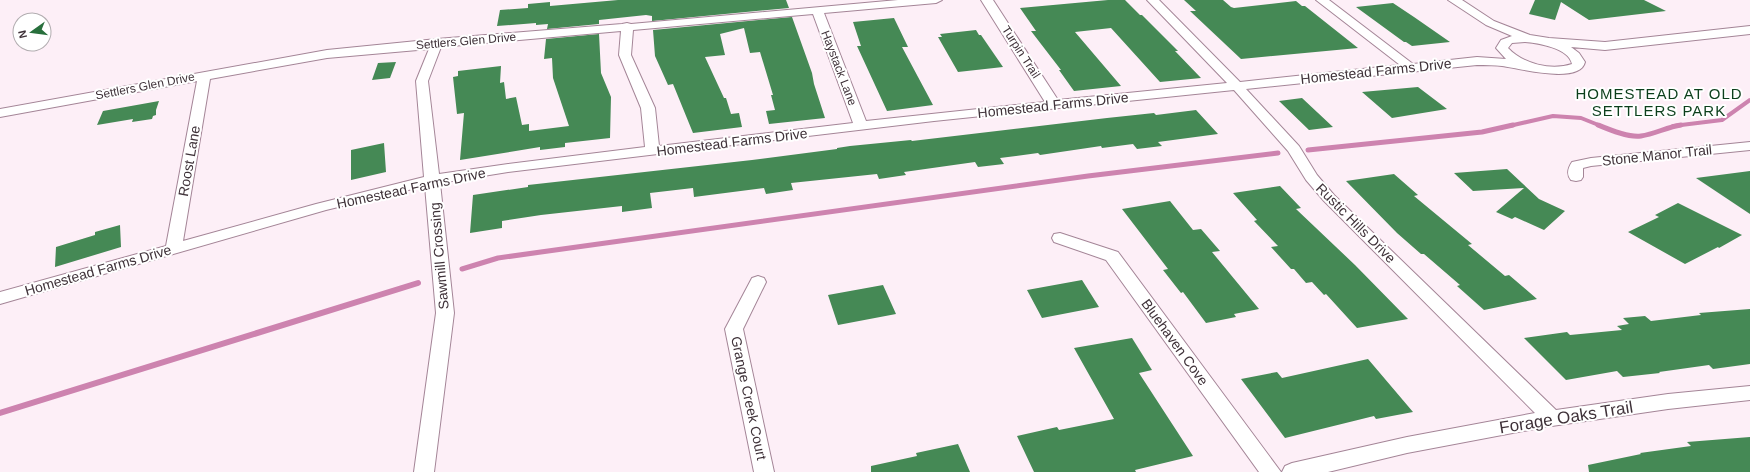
<svg xmlns="http://www.w3.org/2000/svg" width="1750" height="472" font-family="Arial,sans-serif">
	<style>
		.lines { fill: none; stroke-linecap: round; stroke-linejoin: round }
		.stream-far2 { stroke: #cd83af; stroke-width: 4 }
		.stream-far1 { stroke: #cd83af; stroke-width: 5 }
		.stream { stroke: #cd83af; stroke-width: 6 }
		.building { fill: #458955 }
		.minor-casing { stroke: #a48597; stroke-width: 2 }
		.minor { fill: #fff; fill-rule: evenodd }
		.labels { text-anchor: middle; stroke-width: 4; stroke-linejoin: round; paint-order: stroke }
		.far-street-label { font-size: 12px; fill: #3f3239; stroke: #fff }
		.street-label { font-size: 14px; fill: #3f3239; stroke: #fff }
		.neighbourhood-label { font-size: 15px; letter-spacing: 1px; fill: #0c3f1c; stroke: #fff }
		.near-street-label { font-size: 17px; fill: #3f3239; stroke: #fff }
	</style>
	<rect width="100%" height="100%" fill="#fdeff7"/>
	<g class="lines">
		<path class="stream-far2" d="M1509,126L1553,116L1581,118L1601,126
			M1673,126L1722,120L1750,100"/>
		<path class="stream-far1" d="M1598,125C1610,130 1629,138 1641,136C1655,134 1667,127 1681,125
			M1308,150L1482,132L1513,125
			M462,269L498,258L1088,176L1278,153"/>
		<path class="stream" d="M0,413L418,283"/>
	</g>
	<path class="building" d="M618,0H786L789,8L652,21V16L646,15L599,20V24L547,29L548,24L536,25V23L497,26L500,10L528,8V4L550,2V6Z
		M1108,0H1125L1140,15H1142L1178,51H1175L1201,78L1160,82L1111,28L1075,32L1121,86L1074,91L1059,70H1061L1031,31H1036L1020,8Z
		M1184,0H1223L1231,7L1234,8L1296,1L1302,6H1305L1358,48L1241,59L1190,11H1196Z
		M1535,0H1644L1666,11L1589,20L1561,2L1555,20L1529,14Z
		M1393,3L1414,17L1450,42L1412,46L1406,42H1404L1356,7Z
		M792,17L812,73L814,84L825,118L769,124L766,111L775,110L771,95H773L760,52L750,53L744,28L720,34L725,55L705,57L724,98H726L731,114L739,113L742,127L693,133L673,84L668,85L655,56L653,30Z
		M894,18L908,47H902L933,105L887,111L857,46H861L853,22Z
		M976,30L979,35H981L1003,67L958,72L938,37H942L940,34Z
		M599,34L601,73L611,97L610,138L565,143V147L540,150V147L460,160L464,113L457,114L453,77L458,76V71L501,66L500,83L504,82L506,99L516,97L522,125L529,124V131L569,126L553,78L552,58L544,59L546,39Z
		M396,62L390,78L372,80L378,63Z
		M1418,87L1447,109L1392,118L1362,92Z
		M1302,98L1333,127L1309,130L1279,101Z
		M159,101L156,110V115L153,116L152,119L132,122L133,119L97,125L103,111Z
		M1196,110L1218,134L1158,142L1162,146L1137,149L1133,144L1102,148L1101,146L1040,155L1038,153L1000,158L1004,164L978,167L975,162L904,172L906,175L879,179L877,174L791,183L793,190L766,194L764,188L694,197L693,188L650,193L652,208L622,212V206L541,215L502,221V228L470,233L473,195L528,187V185L752,160L837,149V148L850,146L911,140L912,141L1107,118L1154,113L1156,115Z
		M384,143L386,172L351,180V150Z
		M1507,169L1539,199L1565,211L1544,230L1515,217L1512,219L1496,212L1524,188L1473,191L1454,173Z
		M1750,171V214L1696,178Z
		M1394,174L1418,195L1414,196L1472,244L1468,245L1505,276L1509,275L1537,299L1484,310L1457,286L1460,285L1424,254H1421L1397,233L1346,181Z
		M1280,186L1301,208L1296,209L1355,265L1408,319L1357,328L1326,294L1324,295L1312,282L1306,283L1294,269H1291L1271,247L1278,246L1254,221L1257,220L1233,193Z
		M1170,201L1193,230L1201,229L1220,251L1212,252L1259,309L1234,314L1236,317L1206,323L1183,292L1181,293L1163,270L1168,269L1122,209Z
		M1678,203L1742,235L1719,248L1718,247L1685,264L1628,232L1659,217L1655,215Z
		M120,225L121,247L55,267L56,247L95,235V232Z
		M1082,280L1099,307L1042,318L1027,290Z
		M883,285L896,314L838,325L828,295Z
		M1750,309V364L1713,369L1709,365L1659,372L1660,373L1623,377L1617,371L1566,380L1524,338L1567,332L1570,335L1622,330L1617,326L1629,324L1623,318L1645,316L1651,321L1701,315L1699,313Z
		M1132,338L1152,370L1139,373L1193,456L1135,470L1136,472H1034L1017,436L1057,427L1059,430L1114,419L1074,348Z
		M1368,359L1413,412L1376,419L1374,416L1285,438L1241,379L1277,372L1282,378Z
		M1750,437V472H1589L1588,465L1641,454L1640,453L1691,446L1687,442Z
		M958,444L970,472H871V466L917,456L916,453Z"/>
	<g class="lines">
		<g class="minor-casing">
			<path id="minor" d="M898,0H942L936,3L824,13L866,121L1045,102L981,0H993L1058,100L1227,83L1147,0H1159L1240,82L1400,65L1316,0H1329L1413,64L1477,57L1506,59L1496,48L1501,40L1512,36L1486,25L1448,0H1462L1494,21L1530,35L1549,38L1605,42L1750,26V34L1605,50L1571,47L1579,53L1585,62C1580,85 1518,68 1502,66C1494,65 1485,65 1477,65L1246,89L1299,146L1317,175L1334,195L1556,410L1668,394L1750,386V400L1668,409L1545,427L1407,453L1328,472H1282L1285,466L1292,463L1407,437L1535,413L1324,201L1306,180L1288,151L1234,90L934,121L508,172L440,183L454,313L434,472H414L436,313L425,186L326,210L0,304V292L166,246L197,81L0,117V109L327,50L437,39L622,24L627,23L631,24ZM813,14L853,123L659,146L655,108L631,55L633,30ZM621,31L619,55L641,108L645,147L508,164L439,174L428,81L441,47ZM1525,42C1538,43 1569,48 1572,64C1551,71 1523,64 1508,48L1512,43ZM429,49L416,81L424,177L316,204L183,241L210,79L327,58Z
				M1750,142V150L1591,166L1583,168V177L1581,180L1576,181L1571,180C1566,174 1568,168 1572,162L1591,158Z
				M1060,233L1118,252L1281,472H1259L1106,260L1054,242L1052,238L1054,234Z
				M758,276L764,278L766,282L743,329L774,472H754L725,329L752,278Z"/>
		</g>
		<use href="#minor" class="minor"/>
	</g>
	<g class="labels">
		<g class="far-street-label">
			<text transform="translate(466 41) rotate(-5)" y="4">Settlers Glen Drive</text>
			<text transform="translate(1021 52) rotate(57)" y="4">Turpin Trail</text>
			<text transform="translate(839 68) rotate(69)" y="4">Haystack Lane</text>
			<text transform="translate(145 86) rotate(-11)" y="4">Settlers Glen Drive</text>
		</g>
		<g class="street-label">
			<text transform="translate(1376 71) rotate(-6)" y="5">Homestead Farms Drive</text>
			<text transform="translate(1053 105) rotate(-6)" y="5">Homestead Farms Drive</text>
			<text transform="translate(732 142) rotate(-7)" y="5">Homestead Farms Drive</text>
			<text transform="translate(1657 155) rotate(-6)" y="5">Stone Manor Trail</text>
			<text transform="translate(189 161) rotate(-80)" y="5">Roost Lane</text>
			<text transform="translate(411 188) rotate(-12)" y="5">Homestead Farms Drive</text>
			<text transform="translate(1356 223) rotate(45)" y="5">Rustic Hills Drive</text>
			<text transform="translate(439 256) rotate(-95)" y="5">Sawmill Crossing</text>
			<text transform="translate(98 270) rotate(-16)" y="5">Homestead Farms Drive</text>
			<text transform="translate(1175 342) rotate(54)" y="5">Bluehaven Cove</text>
			<text transform="translate(749 398) rotate(78)" y="5">Grange Creek Court</text>
		</g>
		<g class="neighbourhood-label">
			<text x="1659" y="99">HOMESTEAD AT OLD<tspan x="1659" dy="17">SETTLERS PARK</tspan></text>
		</g>
		<g class="near-street-label">
			<text transform="translate(1566 417) rotate(-9)" y="6">Forage Oaks Trail</text>
		</g>
	</g>
	<g transform="translate(32 32) rotate(256)"><circle r="19" fill="#ffffff" stroke="#b2adb0"/>
	<path d="M0-3L7 15L0 10L-7 15Z" fill="#286f3c"/>
	<text y="-6" font-size="11" font-weight="bold" text-anchor="middle" fill="#3f3239">N</text>
	</g>
</svg>
